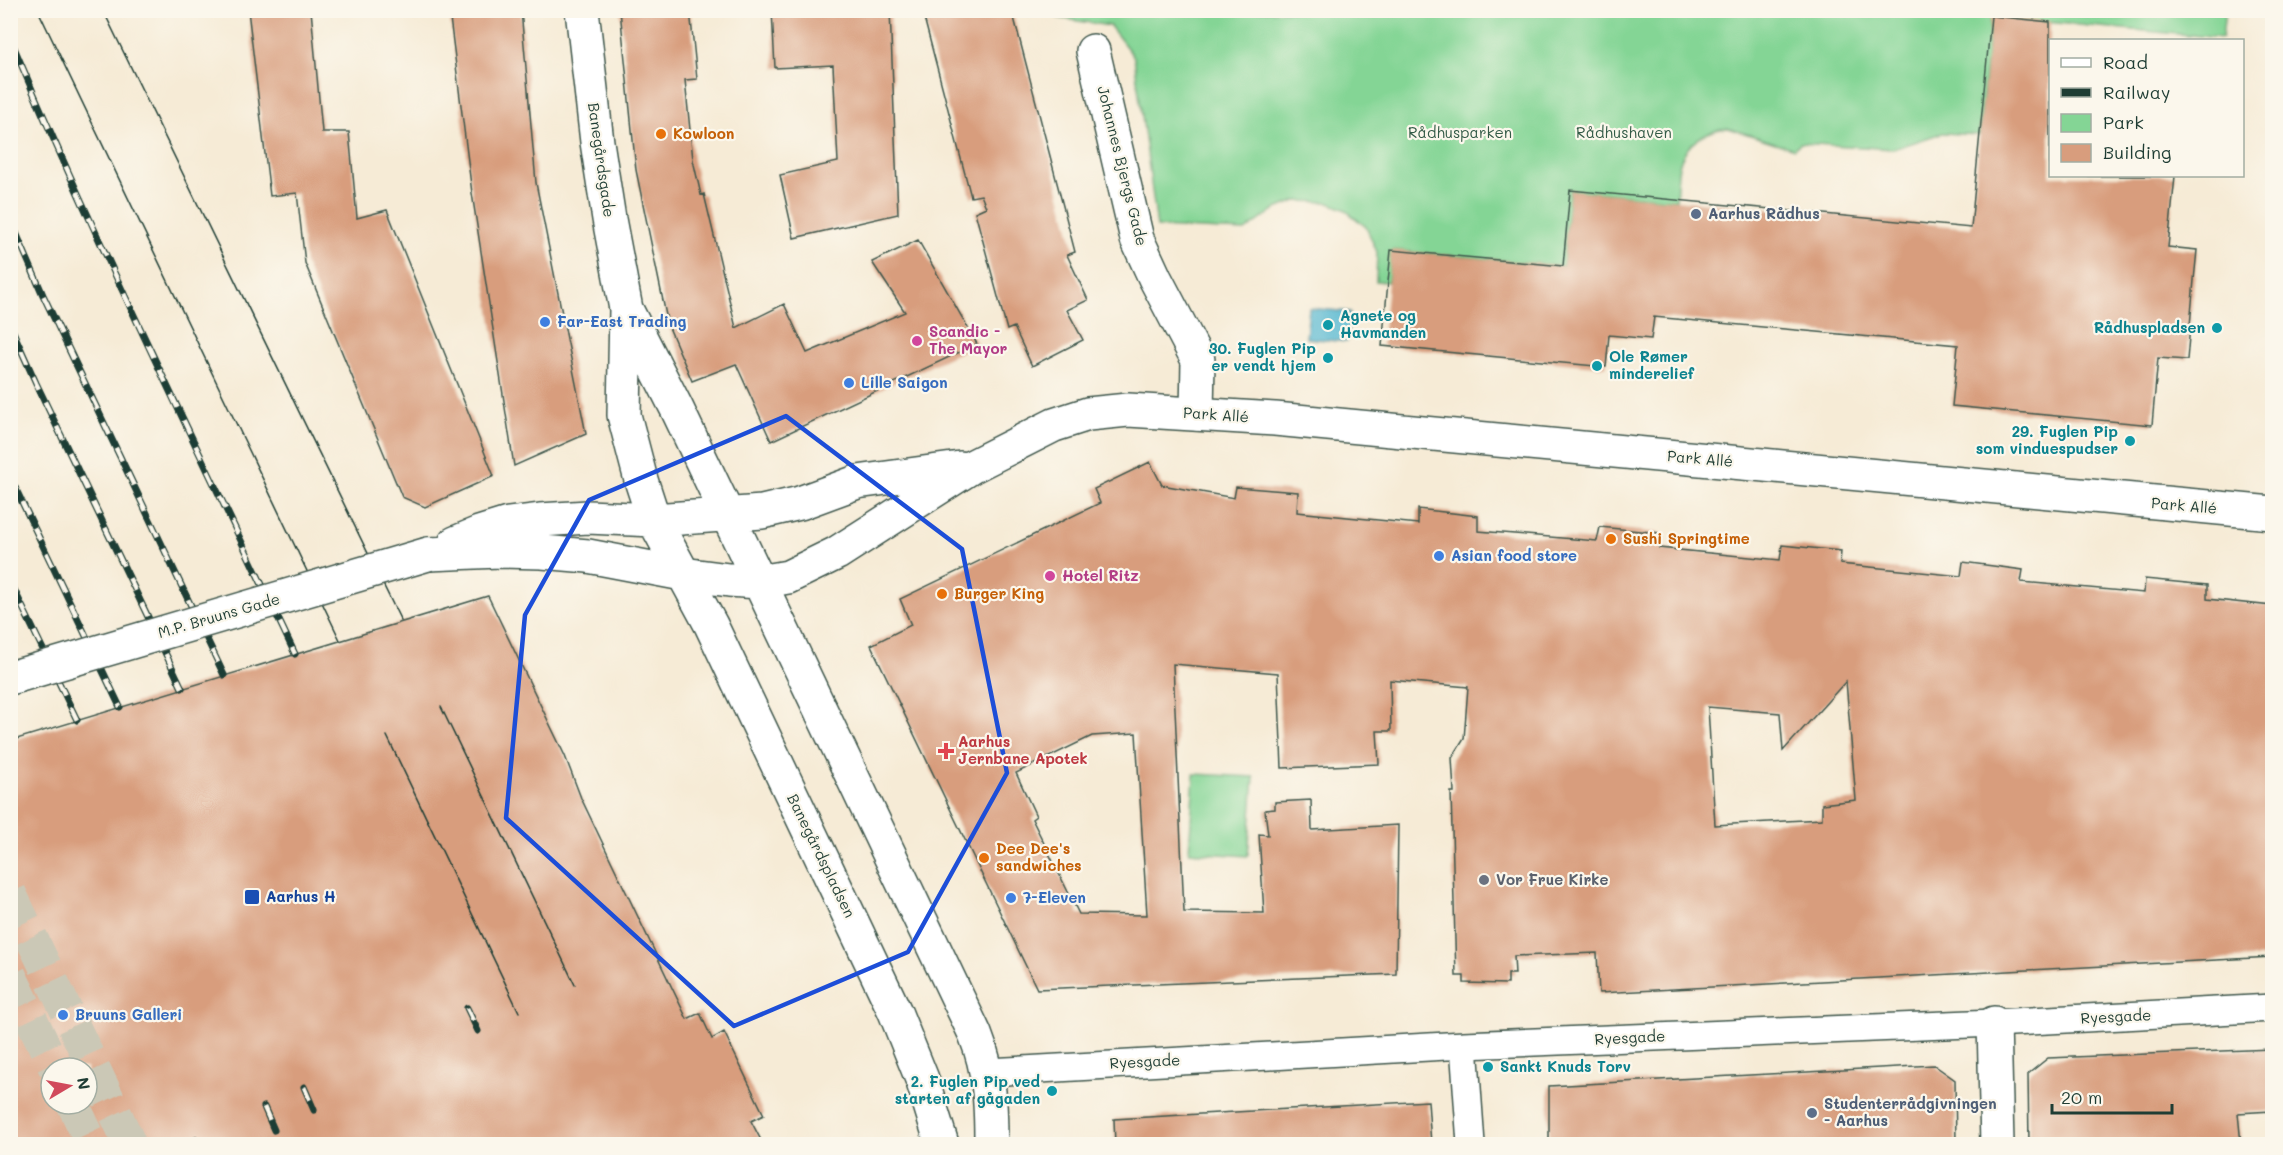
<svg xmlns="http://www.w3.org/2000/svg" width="2283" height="1155" font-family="Mali,sans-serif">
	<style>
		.green { fill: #84d595; stroke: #528964; stroke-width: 1.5 }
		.water { fill: #51b6d0; stroke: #387a82; stroke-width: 1.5 }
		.building { fill: #d89d7d; fill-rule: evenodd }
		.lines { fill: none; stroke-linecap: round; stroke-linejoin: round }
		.minor-tunnel { stroke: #cbc8b6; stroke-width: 33; stroke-dasharray: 33 16; stroke-linecap: butt }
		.pedestrian-casing { stroke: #3f574c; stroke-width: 30 }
		.minor-casing { stroke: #3f574c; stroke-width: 36 }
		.tertiary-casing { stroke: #3f574c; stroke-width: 36 }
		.pedestrian { stroke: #fff; stroke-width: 27 }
		.minor { stroke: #fff; stroke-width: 33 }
		.tertiary { stroke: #fff; stroke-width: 33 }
		.tram { stroke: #1f3d34; stroke-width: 1.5 }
		.rail-casing { stroke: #1f3d34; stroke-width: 7 }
		.rail { stroke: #fbf7ec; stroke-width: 4.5; stroke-dasharray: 14; stroke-linecap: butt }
		.tertiary-bridge-casing { stroke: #3f574c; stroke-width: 36; stroke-linecap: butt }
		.tertiary-bridge { stroke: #fff; stroke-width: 33 }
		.marked { fill: none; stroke: #1d4ed8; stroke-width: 4.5; stroke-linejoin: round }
		.food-dot { fill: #e8710a; stroke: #fbf7ec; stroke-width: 2 }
		.service-dot { fill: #5c6f8a; stroke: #fbf7ec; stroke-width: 2 }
		.shop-dot { fill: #3f7fe0; stroke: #fbf7ec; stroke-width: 2 }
		.culture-dot { fill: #0f9aa8; stroke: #fbf7ec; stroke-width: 2 }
		.hotel-dot { fill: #d1479c; stroke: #fbf7ec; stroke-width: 2 }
		.health-dot { fill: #e0444e; stroke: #fbf7ec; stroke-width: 2 }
		.worship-dot { fill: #6b7280; stroke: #fbf7ec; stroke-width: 2 }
		.transit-dot { fill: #1a4fb4; stroke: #fbf7ec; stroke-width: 2 }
		.labels { text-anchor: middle; stroke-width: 4.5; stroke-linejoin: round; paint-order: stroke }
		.park-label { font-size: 15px; fill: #335b47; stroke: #fbf7ec }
		.food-label { font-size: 15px; font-weight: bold; fill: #c56008; stroke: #fbf7ec; text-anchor: start }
		.street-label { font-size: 15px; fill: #1f3d34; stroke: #fbf7ec }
		.service-label { font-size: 15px; font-weight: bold; fill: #4e5e75; stroke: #fbf7ec; text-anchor: start }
		.culture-label { font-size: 15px; font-weight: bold; fill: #0d838f; stroke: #fbf7ec; text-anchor: end }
		.shop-label { font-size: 15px; font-weight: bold; fill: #366cbe; stroke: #fbf7ec; text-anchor: start }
		.hotel-label { font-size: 15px; font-weight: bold; fill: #b23c85; stroke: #fbf7ec; text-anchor: start }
		.health-label { font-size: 15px; font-weight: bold; fill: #be3a42; stroke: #fbf7ec; text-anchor: start }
		.worship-label { font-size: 15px; font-weight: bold; fill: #5b616d; stroke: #fbf7ec; text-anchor: start }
		.transit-label { font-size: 15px; font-weight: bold; fill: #164399; stroke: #fbf7ec; text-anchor: start }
	</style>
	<rect width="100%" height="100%" fill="#fbf7ec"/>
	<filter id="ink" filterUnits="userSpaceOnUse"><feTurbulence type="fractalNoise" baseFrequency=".0167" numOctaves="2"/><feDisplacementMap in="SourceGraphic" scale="12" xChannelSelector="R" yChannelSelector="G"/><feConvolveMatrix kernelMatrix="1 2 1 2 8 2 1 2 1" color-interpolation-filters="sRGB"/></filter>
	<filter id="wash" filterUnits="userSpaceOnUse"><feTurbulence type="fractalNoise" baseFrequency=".008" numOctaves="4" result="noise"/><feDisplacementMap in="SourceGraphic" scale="24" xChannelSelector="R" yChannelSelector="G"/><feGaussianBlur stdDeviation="1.35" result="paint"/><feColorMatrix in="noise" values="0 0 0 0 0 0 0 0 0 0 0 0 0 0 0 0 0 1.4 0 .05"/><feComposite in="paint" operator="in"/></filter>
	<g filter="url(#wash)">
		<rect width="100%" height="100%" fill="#f6ebd6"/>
		<path class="green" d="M1041,11H2225L2222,38L1991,17L1979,135L1942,133L1893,149L1800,143L1794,149L1728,128C1707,129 1684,144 1679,166C1677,177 1677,189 1676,200L1570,190L1563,266L1392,250L1388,282L1376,281L1377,252L1366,227L1344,209L1327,202L1296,201L1274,210L1245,231L1157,227L1134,57L1110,26L1059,18Z
			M1194,774L1254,777L1248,856L1189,852Z"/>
		<path class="water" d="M1309,308L1350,312L1347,342L1306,338Z"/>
		<g id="blocks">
			<path class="building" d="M248,10H311L322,132H349L357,218L387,210L494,476L425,507L402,497L305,263L297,193L270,196Z
				M449,10H521L536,183L586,434L514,466L472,193Z
				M620,10H690L697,79L685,80L693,160L701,195L704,194L736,328L784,304L807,353L905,312L872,262L918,240L977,344L771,441L736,364L692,381L668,325L636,170Z
				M772,10H890L898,214L794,238L780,175L838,162L833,65L775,68Z
				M922,10H1012L1075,252L1067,255L1088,300L1067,310L1083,340L1032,366L1014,327L1007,330L975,212L986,207L981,195L971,197Z
				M1991,16L2050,22V176H2175L2168,247L2197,250L2194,280L2187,360L2158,358L2152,425L1952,406L1958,345L1654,317L1651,339L1609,335L1606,367L1382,346L1391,250L1563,266L1570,190L1971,228Z
				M1150,462L1162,485L1234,498L1236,487L1298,492L1297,512L1418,524V509L1478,516V531L1597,541L1600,527L1660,533L1659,548L1780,560L1782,545L1841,551L1840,564L1961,576L1963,562L2023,570L2021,582L2144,593L2145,579L2207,585V599L2272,606V957L1599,993L1597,953L1514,956L1515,974H1508V984L1464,983V976H1456L1451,792H1454L1452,758L1464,739L1468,687L1390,680L1391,731H1377L1379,764L1282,768L1278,673L1173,664L1184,912L1264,913L1259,834L1268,835L1265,810L1275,809V802L1311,800L1312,830L1398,825L1396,974L1037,989L871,645L911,625L900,599L1100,503L1094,489ZM1846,681L1856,800L1822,804V819L1715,825L1708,707L1780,713L1783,751ZM1136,733L1147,915L1079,914L1032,819L1036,816L1016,773L1092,736Z
				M488,596L565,756L581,798L687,1019L700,1013L712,1039L724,1032L764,1115L751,1121L763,1144H10V741ZM51,1068H87V1104H51Z
				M2272,1049V1111L2238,1113L2241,1144H2029L2028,1074L2048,1058Z
				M1934,1065L1955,1080L1956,1144H1549V1086Z
				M1428,1101L1431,1144H1115L1114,1119Z"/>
		</g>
	</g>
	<g filter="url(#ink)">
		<use href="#blocks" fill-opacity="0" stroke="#3f574c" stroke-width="1.5"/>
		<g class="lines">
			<path class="minor-tunnel" d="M10,893L130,1144
				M10,975L55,1068
				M73,1104L92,1144"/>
			<g class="pedestrian-casing">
				<path id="pedestrian" d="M1464,1045L1471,1144
					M988,1072L1464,1045L1994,1023L2272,1008"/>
			</g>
			<g class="minor-casing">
				<path id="minor" d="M1093,51L1137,239L1155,278L1198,360L1197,414
					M1994,1023L1997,1144"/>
			</g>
			<g class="tertiary-casing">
				<path id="tertiary" d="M582,10L597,142L609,219L626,309L624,415L641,480L654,520L711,625L895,1012L922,1079L942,1144
					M628,313L677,409L975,1034C990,1072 991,1104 991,1144
					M455,543L479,533L508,524L540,520L588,517L654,520L762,512L800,503L857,482L960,468
					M428,554L499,551L542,552L588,556L683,574L729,580L759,582L788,577L837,553L971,467L1054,425L1088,414L1128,410L1275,419L2272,513"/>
			</g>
			<use href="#pedestrian" class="pedestrian"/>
			<use href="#minor" class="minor"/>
			<use href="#tertiary" class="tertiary"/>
			<path class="tram" d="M38,10L340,640
				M103,10L401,621
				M441,707L575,985
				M387,736L519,1012"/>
			<g class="rail-casing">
				<path id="rail" d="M10,38C98,247 198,449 295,654
					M10,219L43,295L224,675
					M10,325L36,383L182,688
					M10,477L120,707
					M10,581L77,720
					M467,1008L478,1031
					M304,1087L314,1110
					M264,1107L274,1130
					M196,1140L198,1144"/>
			</g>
			<use href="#rail" class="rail"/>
			<g class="tertiary-bridge-casing">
				<path id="tertiary-bridge" d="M10,678L428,554"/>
			</g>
			<use href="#tertiary-bridge" class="tertiary-bridge"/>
		</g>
	</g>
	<path class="marked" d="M786,416L962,549L1007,773L908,952L734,1026L506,818L525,615L589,500Z"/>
	<g class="food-dot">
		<circle cx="661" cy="134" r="6"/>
		<circle cx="1611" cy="539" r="6"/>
		<circle cx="942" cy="594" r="6"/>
		<circle cx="984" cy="858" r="6"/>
	</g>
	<g class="service-dot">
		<circle cx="1696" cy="214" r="6"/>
		<circle cx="1812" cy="1113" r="6"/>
	</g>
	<g class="shop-dot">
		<circle cx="545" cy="322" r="6"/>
		<circle cx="849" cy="383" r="6"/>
		<circle cx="1439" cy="556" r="6"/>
		<circle cx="1011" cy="898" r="6"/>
		<circle cx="63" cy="1015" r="6"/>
	</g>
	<g class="culture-dot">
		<circle cx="1328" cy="325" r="6"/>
		<circle cx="2217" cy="328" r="6"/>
		<circle cx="1328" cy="358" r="6"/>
		<circle cx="1597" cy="366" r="6"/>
		<circle cx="2130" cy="441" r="6"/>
		<circle cx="1488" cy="1067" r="6"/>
		<circle cx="1052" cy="1091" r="6"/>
	</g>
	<g class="hotel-dot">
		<circle cx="917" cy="341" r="6"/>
		<circle cx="1050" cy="576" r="6"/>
	</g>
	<path class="health-dot" d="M943 742h6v6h6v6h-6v6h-6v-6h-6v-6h6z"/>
	<circle class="worship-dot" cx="1484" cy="880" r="6"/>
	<rect class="transit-dot" x="244" y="889" width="16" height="16" rx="3"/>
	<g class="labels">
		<g class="park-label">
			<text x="1460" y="138">Rådhusparken</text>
			<text x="1624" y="138">Rådhushaven</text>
		</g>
		<g class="food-label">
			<text x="673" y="139">Kowloon</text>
			<text x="1623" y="544">Sushi Springtime</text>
			<text x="954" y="599">Burger King</text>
			<text x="996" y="854">Dee Dee's<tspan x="996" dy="17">sandwiches</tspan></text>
		</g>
		<g class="street-label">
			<text transform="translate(601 160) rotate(82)" y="5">Banegårdsgade</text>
			<text transform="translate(1122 166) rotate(76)" y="5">Johannes Bjergs Gade</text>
			<text transform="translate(1216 415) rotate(4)" y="5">Park Allé</text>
			<text transform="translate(1700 459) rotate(5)" y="5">Park Allé</text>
			<text transform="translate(2184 506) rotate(5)" y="5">Park Allé</text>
			<text transform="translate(219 616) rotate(-16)" y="5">M.P. Bruuns Gade</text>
			<text transform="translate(821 856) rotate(64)" y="5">Banegårdspladsen</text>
			<text transform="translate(2116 1017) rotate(-3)" y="5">Ryesgade</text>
			<text transform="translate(1630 1038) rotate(-3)" y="5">Ryesgade</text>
			<text transform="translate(1145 1062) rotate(-3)" y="5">Ryesgade</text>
		</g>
		<g class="service-label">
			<text x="1708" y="219">Aarhus Rådhus</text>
			<text x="1824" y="1109">Studenterrådgivningen<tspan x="1824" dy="17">- Aarhus</tspan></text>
		</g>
		<g class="culture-label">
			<text x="1340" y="321" text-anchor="start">Agnete og<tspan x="1340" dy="17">Havmanden</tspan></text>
			<text x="2205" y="333">Rådhuspladsen</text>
			<text x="1316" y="354">30. Fuglen Pip<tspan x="1316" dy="17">er vendt hjem</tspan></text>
			<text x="1609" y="362" text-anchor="start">Ole Rømer<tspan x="1609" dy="17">minderelief</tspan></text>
			<text x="2118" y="437">29. Fuglen Pip<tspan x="2118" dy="17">som vinduespudser</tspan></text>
			<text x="1500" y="1072" text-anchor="start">Sankt Knuds Torv</text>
			<text x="1040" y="1087">2. Fuglen Pip ved<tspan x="1040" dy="17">starten af gågaden</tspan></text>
		</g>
		<g class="shop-label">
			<text x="557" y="327">Far-East Trading</text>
			<text x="861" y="388">Lille Saigon</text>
			<text x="1451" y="561">Asian food store</text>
			<text x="1023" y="903">7-Eleven</text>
			<text x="75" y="1020">Bruuns Galleri</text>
		</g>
		<g class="hotel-label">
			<text x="929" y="337">Scandic -<tspan x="929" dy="17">The Mayor</tspan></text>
			<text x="1062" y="581">Hotel Ritz</text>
		</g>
		<g class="health-label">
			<text x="958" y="747">Aarhus<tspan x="958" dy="17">Jernbane Apotek</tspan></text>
		</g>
		<g class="worship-label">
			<text x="1496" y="885">Vor Frue Kirke</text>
		</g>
		<g class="transit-label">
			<text x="266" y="902">Aarhus H</text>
		</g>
	</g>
	<rect width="2283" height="1155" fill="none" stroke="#fbf7ec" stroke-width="36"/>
	<rect x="2049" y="39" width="195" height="138" fill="#fbf7ec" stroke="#a3ada2" stroke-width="1.5"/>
	<rect x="2061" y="58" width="30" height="9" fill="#ffffff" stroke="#a3ada2" stroke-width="1.5"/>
	<text x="2103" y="69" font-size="18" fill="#1f3d34">Road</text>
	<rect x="2061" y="88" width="30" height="9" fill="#1f3d34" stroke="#a3ada2" stroke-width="1.5"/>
	<text x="2103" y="99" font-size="18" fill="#1f3d34">Railway</text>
	<rect x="2061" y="114" width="30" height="18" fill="#84d595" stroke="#a3ada2" stroke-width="1.5"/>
	<text x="2103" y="129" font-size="18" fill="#1f3d34">Park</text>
	<rect x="2061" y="144" width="30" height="18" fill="#d89d7d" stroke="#a3ada2" stroke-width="1.5"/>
	<text x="2103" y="159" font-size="18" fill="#1f3d34">Building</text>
	<g transform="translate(69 1086) rotate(80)"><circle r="28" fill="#fbf7ec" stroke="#a3ada2" stroke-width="1.5"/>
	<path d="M0-4.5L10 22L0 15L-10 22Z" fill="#d1495b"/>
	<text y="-9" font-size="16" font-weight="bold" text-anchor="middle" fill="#1f3d34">N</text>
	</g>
	<path d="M2052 1104v9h120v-9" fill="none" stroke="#1f3d34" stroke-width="3"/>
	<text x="2061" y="1104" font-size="18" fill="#1f3d34" stroke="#fbf7ec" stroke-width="4.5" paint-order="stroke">20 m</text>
</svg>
